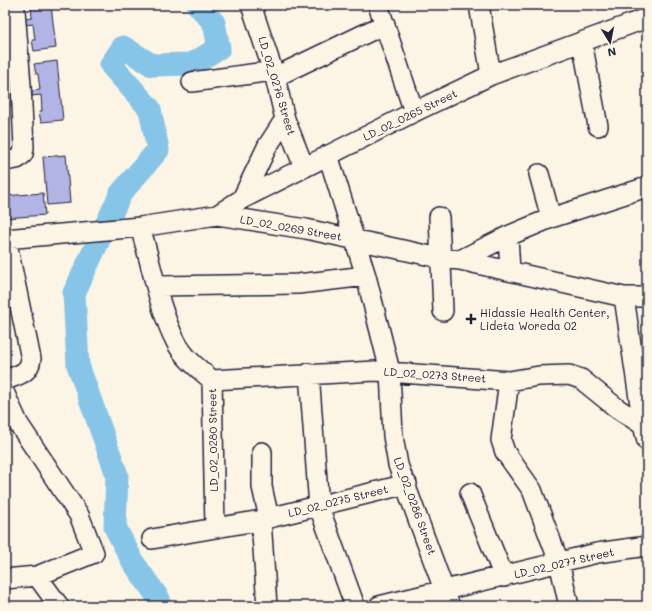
<svg xmlns="http://www.w3.org/2000/svg" width="652" height="611" font-family="Mali,sans-serif">
	<style>
		.lines { fill: none; stroke-linecap: round; stroke-linejoin: round }
		.river { stroke: #86c5e7; stroke-width: 23 }
		.building { fill: #b1b4e5; stroke: #22223b }
		.minor-casing { stroke: #22223b; stroke-width: 22 }
		.minor { stroke: #fcf5e5; stroke-width: 19 }
		.poi-dot { fill: #22223b; stroke: #fcf5e5; stroke-width: 1.5 }
		.labels { text-anchor: middle; stroke-width: 3.5; stroke-linejoin: round; paint-order: stroke }
		.street-label { font-size: 11px; fill: #22223b; stroke: #fcf5e5 }
		.poi-label { font-size: 11px; fill: #22223b; stroke: #fcf5e5; text-anchor: start }
	</style>
	<rect width="100%" height="100%" fill="#fcf5e5"/>
	<filter id="ink" filterUnits="userSpaceOnUse"><feTurbulence type="fractalNoise" baseFrequency=".025" numOctaves="2"/><feDisplacementMap in="SourceGraphic" scale="8" xChannelSelector="R" yChannelSelector="G"/><feConvolveMatrix kernelMatrix="1 2 1 2 8 2 1 2 1" color-interpolation-filters="sRGB"/></filter>
	<g filter="url(#ink)">
		<g class="lines">
			<path class="river" d="M158,606L159,599L133,562L115,527L117,475L78,365L74,293L121,193L158,150L150,109L111,65L123,47L152,65L192,64L219,48L214,23L198,5"/>
		</g>
		<path class="building" d="M31,5H51L56,48L34,51L32,40H35L33,24L24,25V19L32,18Z
			M57,61L63,120L41,122L39,112L42,111L41,95L32,96V91L40,90L38,74H36L34,64Z
			M9,83L12,105L5,106V84Z
			M66,155L70,203L47,205L43,157Z
			M43,193L45,215L5,218V196Z"/>
		<g class="lines">
			<g class="minor-casing">
				<path id="minor" d="M251,5L275,77L285,119L304,167
					M378,5L414,112
					M479,5L491,75
					M582,42L598,126
					M275,77L385,24
					M192,82L273,71
					M328,155L366,276L390,371L393,436L398,465L450,606
					M5,161L17,159L23,154L24,147L21,85L15,10
					M539,174L551,218
					M242,199L267,147L285,119
					M217,215L242,199L414,112L491,75L647,18
					M439,217L443,311
					M140,227C152,265 158,307 176,342C184,358 199,369 212,380L215,528
					M508,236L510,271
					M5,239L140,227L217,215L306,229L440,258L460,260L624,297H647
					M460,260L508,236L551,218L647,187
					M157,286L298,284L366,276
					M624,297L643,425L647,441
					M309,373L319,507L355,606
					M5,380C18,375 29,374 31,359L6,239
					M212,380L375,371L509,381L539,376L569,375L581,379L618,409L643,425
					M509,381L501,440L505,452L532,490L559,562L569,606
					M5,394L18,423L79,515L94,553L37,576L5,579
					M262,452V487L269,518
					M470,493L504,577
					M261,520L267,606
					M152,539L261,520L407,484
					M37,576L59,606
					M379,606L597,553L647,546"/>
			</g>
			<use href="#minor" class="minor"/>
		</g>
	</g>
	<path class="poi-dot" d="M469 313h4v4h4v4h-4v4h-4v-4h-4v-4h4z"/>
	<g class="labels">
		<g class="street-label">
			<text transform="translate(277 86) rotate(73)" y="4">LD_02_0276 Street</text>
			<text transform="translate(410 115) rotate(-26)" y="4">LD_02_0265 Street</text>
			<text transform="translate(291 228) rotate(10)" y="4">LD_02_0269 Street</text>
			<text transform="translate(435 375) rotate(4)" y="4">LD_02_0273 Street</text>
			<text transform="translate(213 440) rotate(-91)" y="4">LD_02_0280 Street</text>
			<text transform="translate(338 501) rotate(-14)" y="4">LD_02_0275 Street</text>
			<text transform="translate(415 506) rotate(70)" y="4">LD_02_0286 Street</text>
			<text transform="translate(564 563) rotate(-13)" y="4">LD_02_0277 Street</text>
		</g>
		<g class="poi-label">
			<text x="480" y="317">Hidassie Health Center,<tspan x="480" dy="13">Lideta Woreda 02</tspan></text>
		</g>
	</g>
	<rect width="652" height="611" fill="none" stroke="#fcf5e5" stroke-width="20"/>
	<rect x="10" y="10" width="632" height="591" fill="none" stroke="#22223b" stroke-width="1.5" filter="url(#ink)"/>
	<g transform="translate(610 42) rotate(170)" stroke="#fcf5e5" stroke-width="3" paint-order="stroke">
	<path d="M0-3L7 15L0 10L-7 15Z" fill="#22223b"/>
	<text y="-6" font-size="11" font-weight="bold" text-anchor="middle" fill="#22223b">N</text>
	</g>
</svg>
